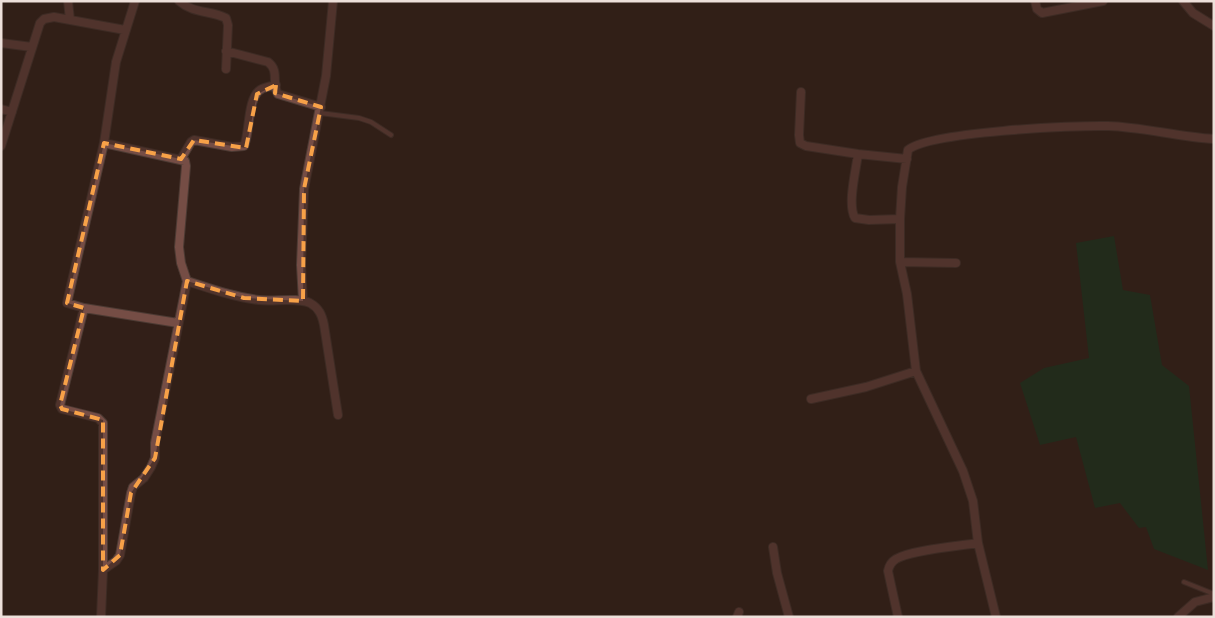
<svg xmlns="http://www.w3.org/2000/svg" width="1215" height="618" font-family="'Noto Sans',sans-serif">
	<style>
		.green { fill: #113a1f }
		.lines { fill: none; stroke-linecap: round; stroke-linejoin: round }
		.lane-casing { stroke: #4c3a33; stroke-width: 6 }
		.street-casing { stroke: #4c3a33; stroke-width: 10 }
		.lane { stroke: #754d45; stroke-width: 4 }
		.street { stroke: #754d45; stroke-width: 8 }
		.marked { fill: none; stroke: #f7a148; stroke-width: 4; stroke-dasharray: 10 6; stroke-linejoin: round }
	</style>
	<rect width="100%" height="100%" fill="#321f18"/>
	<path class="green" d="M1114,236L1123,290L1150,295L1162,365L1189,386L1208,570L1154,549L1146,527L1139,528L1120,503L1095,508L1076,437L1040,445L1020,383L1044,368L1089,358L1076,243Z"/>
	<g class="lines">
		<g class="lane-casing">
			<path id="lane" d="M320,113L359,118L371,122L391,135
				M1184,582L1214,594"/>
		</g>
		<g class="street-casing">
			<path id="street" d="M68,1L70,20
				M179,1C194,14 209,10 226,18L228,25L226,69
				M1035,1L1037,9L1042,13L1103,1
				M1183,1L1193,13L1214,26
				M1,43L32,47
				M226,51L268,62C280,71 271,83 278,94L321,107
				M801,92L799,135L800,143L806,146L858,154L907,159
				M1,109L12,112
				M1,146L40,23L44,19L54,17L125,30
				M858,154C856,170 847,205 855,218L869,220L900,219
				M181,159L191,142L194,140L232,147L244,146C250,133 247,99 260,90C264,87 271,86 276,85
				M900,262L956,263
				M187,281C211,289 234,297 259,300C273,302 297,297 310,303C319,308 322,315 324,325L338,415
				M303,301L301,265L304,189L326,76L333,1
				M84,308L178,323
				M811,399L866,387L916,371
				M773,547L777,573L789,617
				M103,570L116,561L120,555L131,493L133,487L144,478L151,467L155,458V443L187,281L181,263L179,247L186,166L185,161L104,143
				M101,617L103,570V423L98,418L62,409L60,405L84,308L67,303L104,143L116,62L135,1
				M737,617L739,612
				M898,617L888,571C889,566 891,562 896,559C910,550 959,546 978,543
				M996,617L978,543L973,501L963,471L916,371L907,294L900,262V219L902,187L908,150C928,132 1075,125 1108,126C1143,127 1178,137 1214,139
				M1178,617L1195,602L1214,597"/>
		</g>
		<use href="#lane" class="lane"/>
		<use href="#street" class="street"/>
	</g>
	<path d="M0 0H1215V618H0ZM276,85L275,93L321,107L304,189L303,301L244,298L187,281L155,458L131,493L120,555L103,570V420L62,409L60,405L84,308L67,303L104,143L181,159L194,140L246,148L257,94Z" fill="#321f18" fill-opacity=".55" fill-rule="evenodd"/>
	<path class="marked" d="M276,85L275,93L321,107L304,189L303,301L244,298L187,281L155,458L131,493L120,555L103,570V420L62,409L60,405L84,308L67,303L104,143L181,159L194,140L246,148L257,94Z"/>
	<rect width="1215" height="618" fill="none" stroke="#ede0da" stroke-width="5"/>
</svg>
